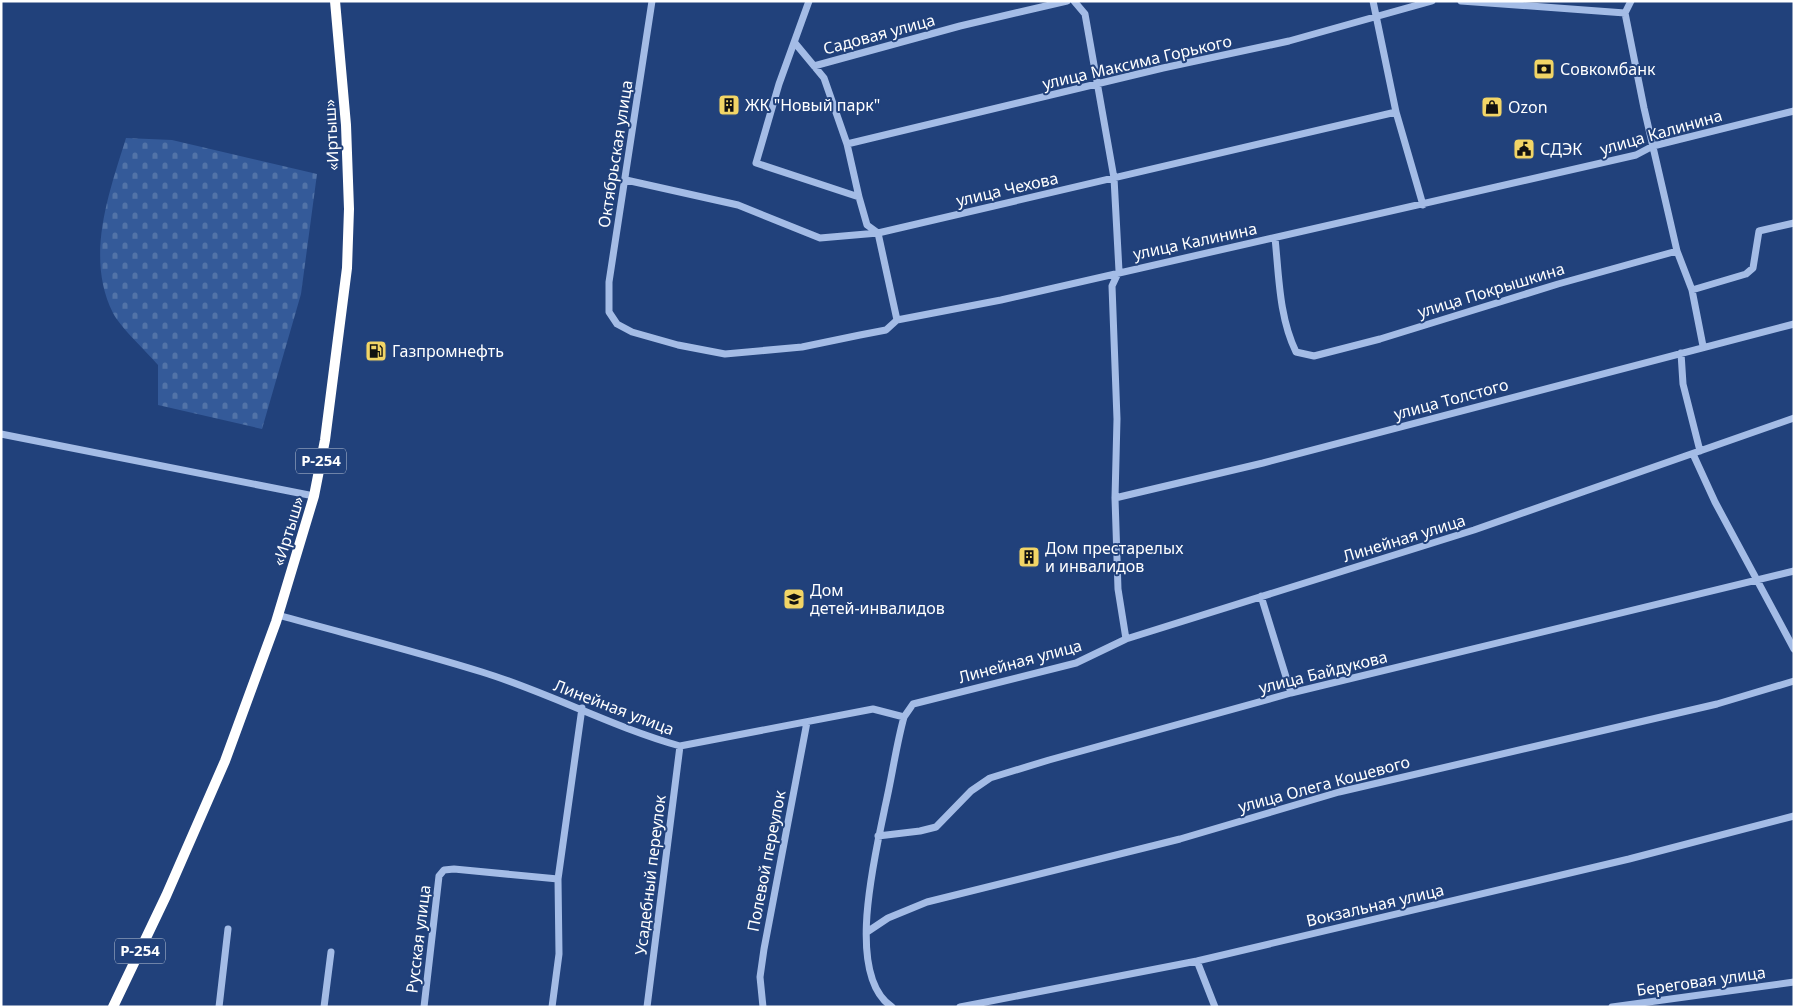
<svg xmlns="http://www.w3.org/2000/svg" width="1795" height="1008" font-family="'Noto Sans',sans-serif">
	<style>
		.cemetery { fill: url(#cemetery-stones) }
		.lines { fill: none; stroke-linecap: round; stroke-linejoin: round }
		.minor { stroke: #a4bce6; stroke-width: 7 }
		.highway { stroke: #fff; stroke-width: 10 }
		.labels { text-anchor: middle; stroke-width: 4; stroke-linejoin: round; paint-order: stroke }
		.shield { fill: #21417b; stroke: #bcc6d7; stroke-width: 1 }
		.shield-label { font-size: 15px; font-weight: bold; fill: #fff }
		.street-label { font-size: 16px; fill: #fff; stroke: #21417b }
		.poi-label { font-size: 16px; fill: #fff; stroke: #21417b; text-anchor: start }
	</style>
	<defs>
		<pattern id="cemetery-stones" width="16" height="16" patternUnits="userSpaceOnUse" patternTransform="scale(1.25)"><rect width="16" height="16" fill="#345a99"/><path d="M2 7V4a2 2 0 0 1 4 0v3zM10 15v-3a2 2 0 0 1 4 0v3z" fill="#5273a8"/></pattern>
	</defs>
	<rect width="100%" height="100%" fill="#21417b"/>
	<path class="cemetery" d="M126,138L172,140L317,174L301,294L262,429L158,405V365C146,351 120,327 113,313C85,257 109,193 126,138Z"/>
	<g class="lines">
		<path class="minor" d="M652,1L609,282V312L617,324L632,332L678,345L725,354L802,347L860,335L886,330L897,320L1001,300L1636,155L1653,146L1794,111
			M1074,1L1085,14L1114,178L1119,271L1112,286L1117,419L1115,498L1118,589L1126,639
			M1373,1L1396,112L1423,205
			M1461,1L1625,13
			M1631,1L1625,13L1644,108L1677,251L1692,290L1703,346
			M795,43L824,78L847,144L859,197L756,163L779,84L809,1
			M814,66L960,26L1067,1
			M847,144L1163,68L1289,41L1432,1
			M626,180L738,205L820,238L878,233L1396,112
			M859,197L867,225L878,233L897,320
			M1275,238C1279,276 1279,317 1296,352L1314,356L1380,339L1558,284L1677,251
			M1692,290L1746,274L1753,268L1759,231L1794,223
			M1681,353L1683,384L1700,451
			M1,434L314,496
			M1693,454L1715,502L1794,649
			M1115,498L1263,463L1794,324
			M1261,596L1291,693
			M278,615C346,634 415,651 482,672C550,693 612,727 680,746L873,709L904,717L913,704L1076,663L1126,639L1474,530L1794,418
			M878,836L920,831L936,827L971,791L990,778L1049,760L1291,693L1794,571
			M867,932L888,918L927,902L1180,839L1339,792L1717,704L1794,681
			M1197,961L1215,1007
			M219,1007L228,929
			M324,1007L331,952
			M424,1007L439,876L444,870L454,869L558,879
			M552,1007L559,954L558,879L582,708
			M647,1007L680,746
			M763,1007L760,977L764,949L807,722
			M892,1007C844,975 876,853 885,807C892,777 896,746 904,717
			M960,1007L1197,961L1629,859L1794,816
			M1612,1007L1794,982"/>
		<path class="highway" d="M113,1007L166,896L225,761L276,622L314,496L325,440L347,268L349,209L346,125L335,1"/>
	</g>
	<defs>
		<g id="bank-square" transform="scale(1.125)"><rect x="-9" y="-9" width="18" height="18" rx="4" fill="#f2d566" stroke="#21417b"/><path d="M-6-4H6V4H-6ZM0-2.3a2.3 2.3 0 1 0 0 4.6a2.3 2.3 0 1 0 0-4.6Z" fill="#111"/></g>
		<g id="building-square" transform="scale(1.125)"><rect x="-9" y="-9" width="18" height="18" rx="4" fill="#f2d566" stroke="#21417b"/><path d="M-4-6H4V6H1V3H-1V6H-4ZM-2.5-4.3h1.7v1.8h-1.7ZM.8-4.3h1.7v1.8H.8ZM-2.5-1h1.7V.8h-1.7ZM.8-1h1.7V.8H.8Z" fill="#111"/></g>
		<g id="shop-square" transform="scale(1.125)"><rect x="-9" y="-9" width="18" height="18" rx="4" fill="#f2d566" stroke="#21417b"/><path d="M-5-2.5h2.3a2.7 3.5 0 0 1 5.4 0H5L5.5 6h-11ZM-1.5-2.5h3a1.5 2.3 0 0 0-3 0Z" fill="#111"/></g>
		<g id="civic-square" transform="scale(1.125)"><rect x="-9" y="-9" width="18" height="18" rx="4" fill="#f2d566" stroke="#21417b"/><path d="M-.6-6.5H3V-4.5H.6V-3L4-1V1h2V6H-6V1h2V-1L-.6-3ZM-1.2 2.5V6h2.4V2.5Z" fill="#111"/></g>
		<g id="fuel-square" transform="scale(1.125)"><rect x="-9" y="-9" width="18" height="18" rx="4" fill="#f2d566" stroke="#21417b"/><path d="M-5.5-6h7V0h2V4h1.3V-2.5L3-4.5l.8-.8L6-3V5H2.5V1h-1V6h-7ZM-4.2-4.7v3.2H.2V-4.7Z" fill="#111"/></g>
		<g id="school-square" transform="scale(1.125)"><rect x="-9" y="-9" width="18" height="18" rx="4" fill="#f2d566" stroke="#21417b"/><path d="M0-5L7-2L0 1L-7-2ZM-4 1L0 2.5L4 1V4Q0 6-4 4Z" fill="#111"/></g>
	</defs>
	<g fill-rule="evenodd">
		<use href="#bank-square" x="1544" y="69"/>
		<use href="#building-square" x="729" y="105"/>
		<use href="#shop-square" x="1492" y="107"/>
		<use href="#civic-square" x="1524" y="149"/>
		<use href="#fuel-square" x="376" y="351"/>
		<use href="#building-square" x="1029" y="557"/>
		<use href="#school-square" x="794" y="599"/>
	</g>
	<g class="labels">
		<g class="shield">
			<rect x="296" y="448.5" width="50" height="25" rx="4"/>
			<rect x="115" y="938.5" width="50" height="25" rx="4"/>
		</g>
		<g class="shield-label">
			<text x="321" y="466">Р-254</text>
			<text x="140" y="956">Р-254</text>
		</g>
		<g class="street-label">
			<text transform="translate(879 34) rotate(-15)" y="6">Садовая улица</text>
			<text transform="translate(1137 62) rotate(-13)" y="6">улица Максима Горького</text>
			<text transform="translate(1661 132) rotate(-16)" y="6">улица Калинина</text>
			<text transform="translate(331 135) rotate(-93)" y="6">«Иртыш»</text>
			<text transform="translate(615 154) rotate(-81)" y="6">Октябрьская улица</text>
			<text transform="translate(1007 189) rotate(-13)" y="6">улица Чехова</text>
			<text transform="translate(1195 241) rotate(-12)" y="6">улица Калинина</text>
			<text transform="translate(1491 290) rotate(-17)" y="6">улица Покрышкина</text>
			<text transform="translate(1451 399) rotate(-15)" y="6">улица Толстого</text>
			<text transform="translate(288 531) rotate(-73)" y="6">«Иртыш»</text>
			<text transform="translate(1404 538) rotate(-17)" y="6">Линейная улица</text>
			<text transform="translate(1020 661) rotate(-15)" y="6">Линейная улица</text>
			<text transform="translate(1323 672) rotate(-14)" y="6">улица Байдукова</text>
			<text transform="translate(614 707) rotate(21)" y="6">Линейная улица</text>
			<text transform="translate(1324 784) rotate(-15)" y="6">улица Олега Кошевого</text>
			<text transform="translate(766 861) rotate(-79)" y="6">Полевой переулок</text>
			<text transform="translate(650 875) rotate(-83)" y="6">Усадебный переулок</text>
			<text transform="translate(1375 905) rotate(-13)" y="6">Вокзальная улица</text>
			<text transform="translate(418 939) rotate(-83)" y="6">Русская улица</text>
			<text transform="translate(1701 981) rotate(-8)" y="6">Береговая улица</text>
		</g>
		<g class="poi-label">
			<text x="1560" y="75">Совкомбанк</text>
			<text x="745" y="111">ЖК "Новый парк"</text>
			<text x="1508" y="113">Ozon</text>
			<text x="1540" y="155">СДЭК</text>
			<text x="392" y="357">Газпромнефть</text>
			<text x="1045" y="554">Дом престарелых<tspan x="1045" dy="18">и инвалидов</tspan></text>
			<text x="810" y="596">Дом<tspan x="810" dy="18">детей-инвалидов</tspan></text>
		</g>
	</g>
	<rect width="1795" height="1008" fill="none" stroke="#ffffff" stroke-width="5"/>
</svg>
